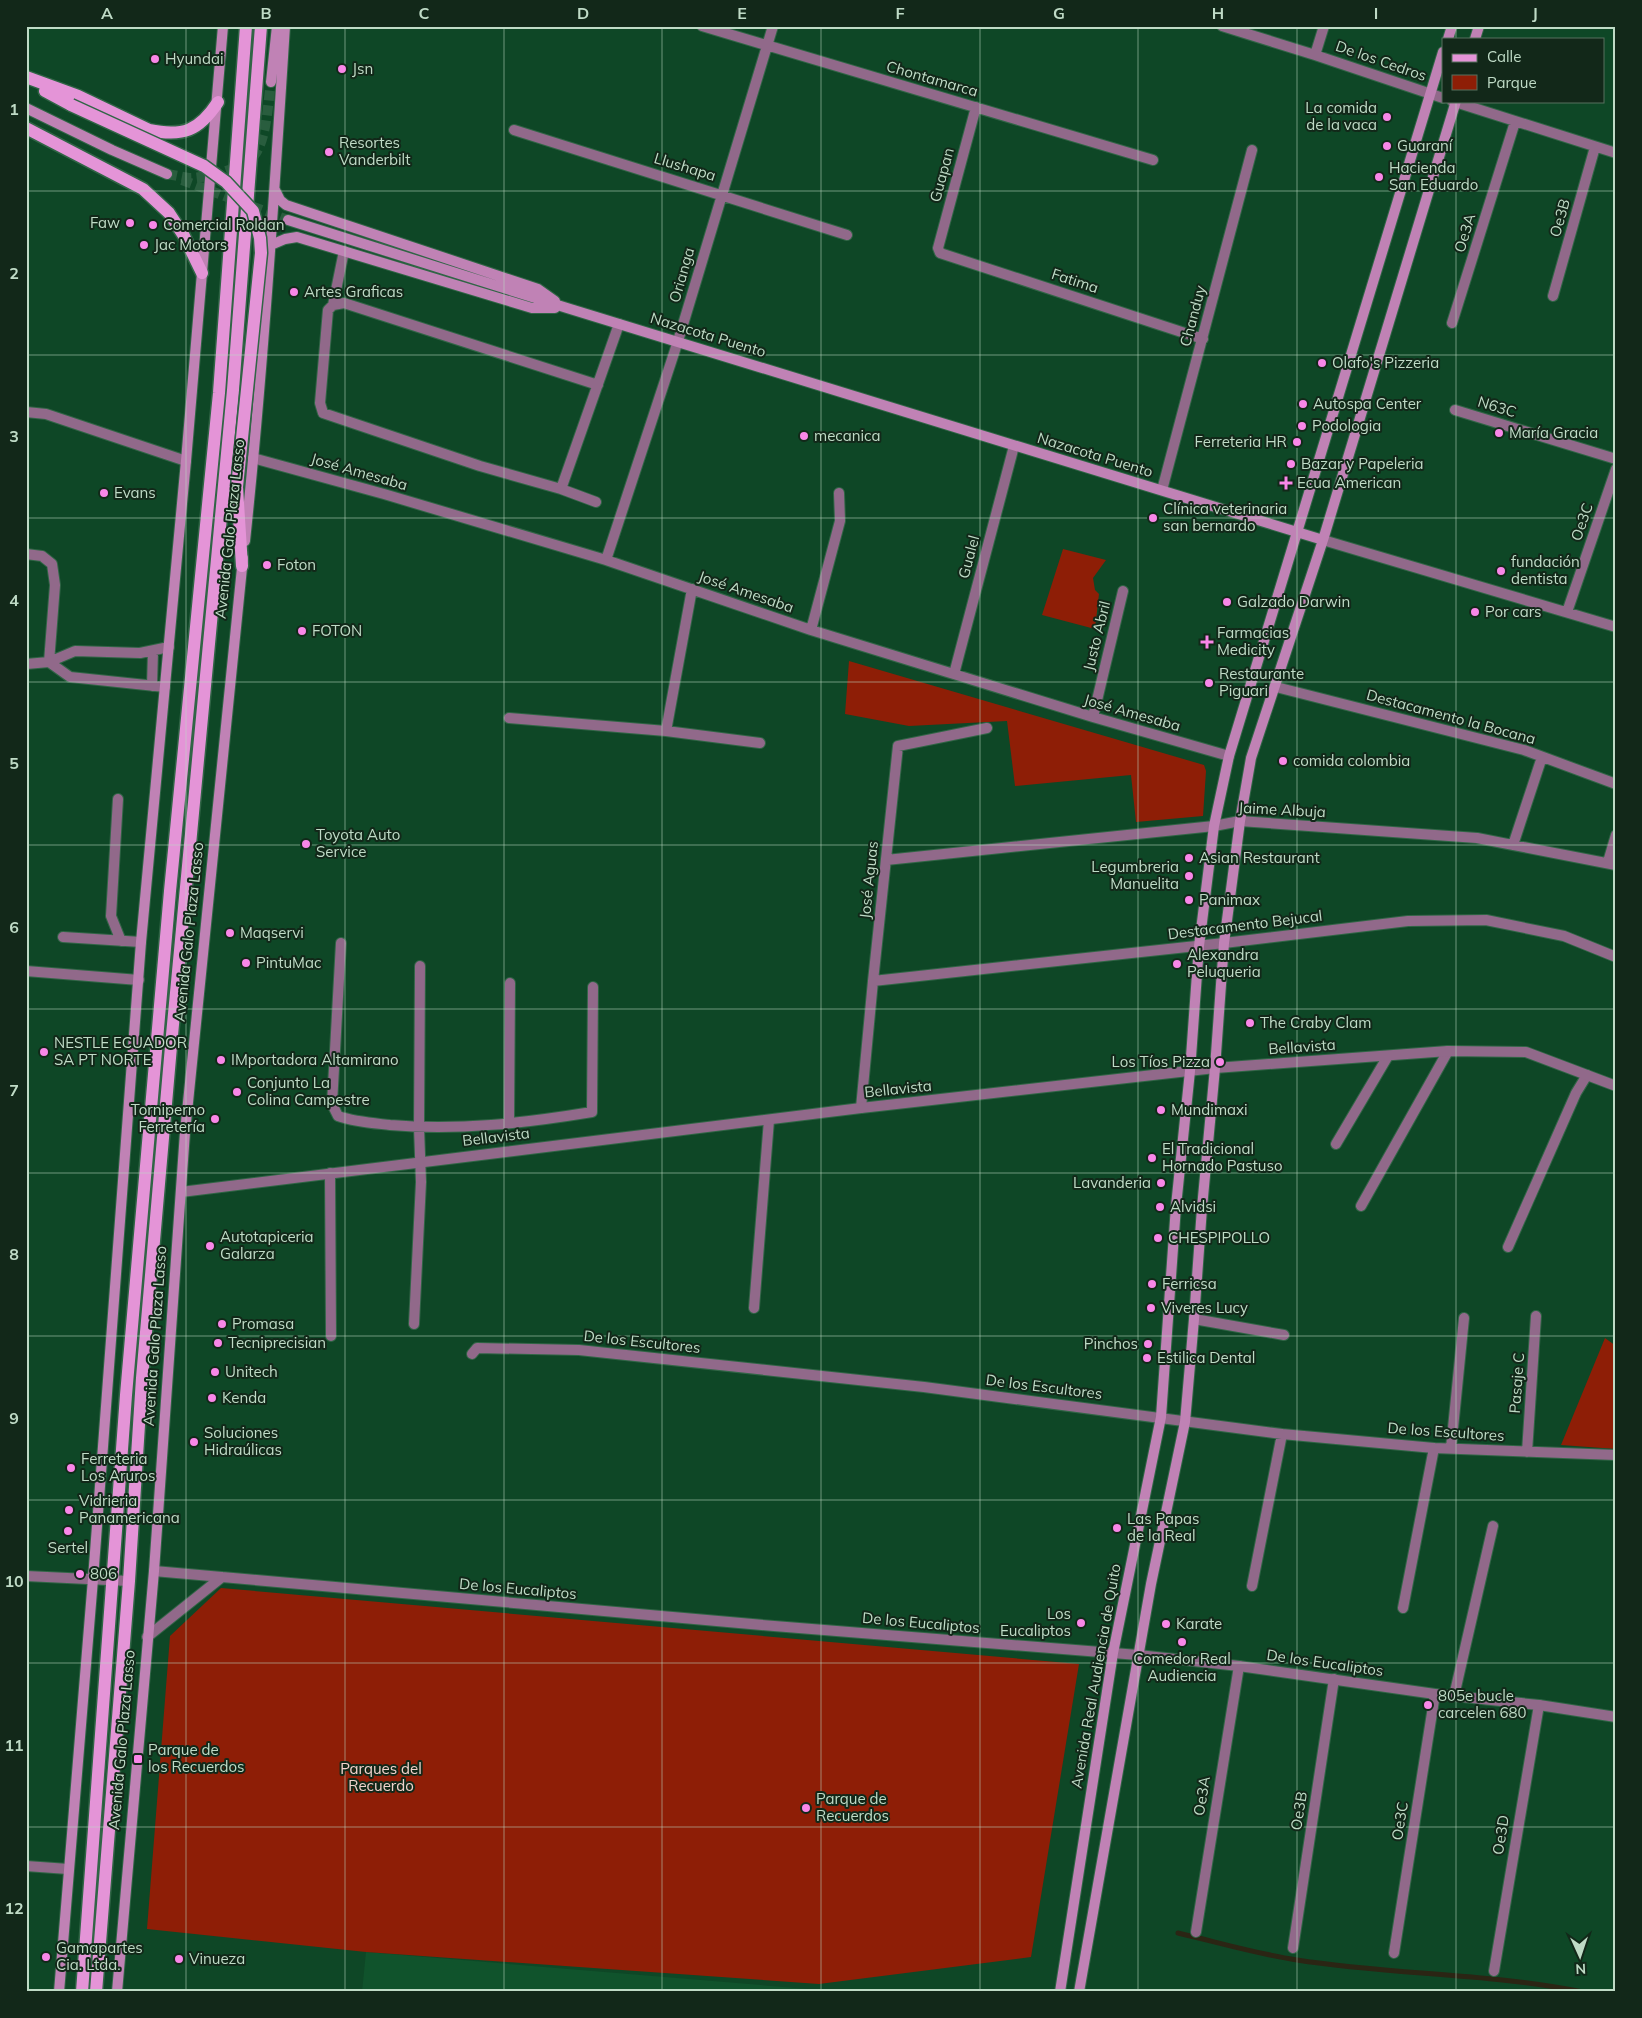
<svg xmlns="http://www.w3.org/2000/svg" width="1642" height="2018" font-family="Mulish,sans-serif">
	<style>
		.built { fill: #10532c }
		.green { fill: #8e1e06 }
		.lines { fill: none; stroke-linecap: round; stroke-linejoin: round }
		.stream { stroke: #2b2514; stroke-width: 5 }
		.secondary-tunnel { stroke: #295d3e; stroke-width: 10; stroke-dasharray: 10 5; stroke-linecap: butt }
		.minor-casing { stroke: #316546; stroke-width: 12 }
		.tertiary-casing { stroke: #316546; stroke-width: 12 }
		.secondary-casing { stroke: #316546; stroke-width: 12 }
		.primary-casing { stroke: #316546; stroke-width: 15 }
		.minor { stroke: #91698a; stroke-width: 10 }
		.tertiary { stroke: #91698a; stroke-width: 10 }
		.secondary { stroke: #c082b5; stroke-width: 10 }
		.primary { stroke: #e494d7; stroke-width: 12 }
		.primary-bridge-casing { stroke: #316546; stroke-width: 15; stroke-linecap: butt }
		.primary-bridge { stroke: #e494d7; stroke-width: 12 }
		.grid { fill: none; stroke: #bfdbc6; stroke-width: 1; stroke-opacity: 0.55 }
		.poi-dot { fill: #f987e8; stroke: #122819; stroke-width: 2 }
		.labels { text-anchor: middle; stroke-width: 4; stroke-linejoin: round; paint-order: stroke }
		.poi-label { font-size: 15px; fill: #bfdbc6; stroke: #122819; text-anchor: start }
		.street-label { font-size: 15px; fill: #bfdbc6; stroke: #122819 }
		.park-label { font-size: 15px; fill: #f2d3cc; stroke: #122819 }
		.neatline { fill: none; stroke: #bfdbc6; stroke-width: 2 }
		.grid-label { font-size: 16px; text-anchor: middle; font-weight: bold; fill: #bfdbc6 }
	</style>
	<rect width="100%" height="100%" fill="#0e4726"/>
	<path class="built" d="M366,1952L832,1991L362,1992Z"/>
	<path class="green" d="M1063,549L1106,560L1093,578L1095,590L1099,594L1095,629L1042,615Z
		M849,661L1204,765L1206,771L1203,816L1136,822L1131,775L1015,786L1007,721L909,726L845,714Z
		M1605,1338L1616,1346V1449L1561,1445Z
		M221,1588L1079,1664L1031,1957L819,1984L366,1952L147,1929L170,1636Z"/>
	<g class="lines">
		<path class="stream" d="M1178,1933C1217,1942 1257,1954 1297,1960C1392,1975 1489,1973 1583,1992"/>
		<path class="secondary-tunnel" d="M167,174C174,175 182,177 189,178C206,178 247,168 256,153C267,135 268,102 271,82
			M182,180L288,220"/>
		<g class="minor-casing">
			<path id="minor" d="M702,26L1153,160
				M1222,26L1315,55L1443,98
				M1315,55L1324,26
				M1452,101L1616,153
				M976,107L938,248L940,253L1203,339
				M514,130L847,235
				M1553,296L1595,147
				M333,305L344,251
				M1452,323L1515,122
				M1455,410L1616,459
				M253,458L384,494L606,560L811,630L1093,717L1229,756
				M561,489L480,466L323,413L320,403L328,310L333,305L344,303L598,385
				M1162,490L1252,150
				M596,502L561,489L619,324
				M1323,540L1616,627
				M26,554L42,556L52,564L55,585L49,662
				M606,560L678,341L773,26
				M1567,612L1616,469
				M811,630L840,521L839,493
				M49,662L70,677L165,687
				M26,664L49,662L75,651L140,653L169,647
				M954,674L1014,446
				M152,686L153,651
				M1276,687L1524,750L1616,784
				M1093,717L1123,591
				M509,718L666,731L760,743
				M666,731L692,589
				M118,799L111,916L121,941
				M1513,845L1542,757
				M886,860L1214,826L1240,821L1477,838L1616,865
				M1608,862L1616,835
				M63,937L141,942
				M341,943L332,1104L338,1116C355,1122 372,1123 390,1125C458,1131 525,1123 592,1112L593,987
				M26,971L139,980
				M873,981L1224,943L1408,921L1486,920L1564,936L1616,957
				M861,1108L873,981L898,746L987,728
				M509,1123L510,983
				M1336,1144L1388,1056
				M330,1173L331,1336
				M1361,1206L1448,1051
				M1508,1247L1576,1093L1587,1075
				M754,1308L769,1120
				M1194,1319L1284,1335
				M414,1324L421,1182L419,1128L420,966
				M472,1354L477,1348L579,1350L924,1387L1282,1434L1434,1448L1616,1455
				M1451,1448L1464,1318
				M1527,1452L1536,1316
				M1252,1586L1282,1434
				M1403,1608L1434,1448
				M1454,1696L1493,1526
				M26,1866L68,1869
				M1196,1932L1239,1666
				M1293,1948L1334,1679
				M1394,1953L1435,1694
				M1494,1971L1539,1705"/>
		</g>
		<g class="tertiary-casing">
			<path id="tertiary" d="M26,412L46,414L186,461
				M181,1192L861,1108L1215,1068L1448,1051L1526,1052L1616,1086
				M154,1571L774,1626L1138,1655L1239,1666L1435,1694L1539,1705L1616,1717
				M26,1576L129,1581
				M147,1637L222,1577"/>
		</g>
		<g class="secondary-casing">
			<path id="secondary" d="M1448,39L1452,26
				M1475,39L1479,26
				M271,82L277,26
				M26,108L112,150L167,174
				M275,190L280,200L286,205L538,289L555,301
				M288,220L567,308L1323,540
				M271,245L285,239L297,237L532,308H555
				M245,541C263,370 274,198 285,26
				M59,1992L93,1579L141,942L186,461L223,26
				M117,1992L154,1571L185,1132L243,558
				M1060,1992L1113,1653L1161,1417L1176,1206L1190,1071L1199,946L1214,826L1229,756L1443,52
				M1079,1992L1151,1584L1185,1422L1194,1319L1202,1208L1215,1068L1224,943L1240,821L1251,758L1323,540L1456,101"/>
		</g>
		<g class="primary-casing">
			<path id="primary" d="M26,77L78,96L149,130C183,137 199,131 218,102
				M45,91L71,105
				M26,128L143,189L169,213L184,236L202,273
				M237,487L242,566
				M82,1992L126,1395L170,891L219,393L246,26
				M96,1992L129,1581L142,1378L172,1035L233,390L261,26"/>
		</g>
		<use href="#minor" class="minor"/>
		<use href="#tertiary" class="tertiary"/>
		<use href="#secondary" class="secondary"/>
		<use href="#primary" class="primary"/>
		<g class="primary-bridge-casing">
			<path id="primary-bridge" d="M71,105L204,166L226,182L253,211L260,238L261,253L237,487"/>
		</g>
		<use href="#primary-bridge" class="primary-bridge"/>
	</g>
	<path class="grid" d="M186,26V1992M345,26V1992M504,26V1992M662,26V1992M821,26V1992M980,26V1992M1138,26V1992M1297,26V1992M1456,26V39M1456,101V1992M26,191H1616M26,355H1616M26,518H1616M26,682H1616M26,845H1616M26,1009H1616M26,1173H1616M26,1336H1616M26,1500H1616M26,1663H1616M26,1827H1616"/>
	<g class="poi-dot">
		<circle cx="155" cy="59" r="5"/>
		<circle cx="342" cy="69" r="5"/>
		<circle cx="1387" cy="117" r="5"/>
		<circle cx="1387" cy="146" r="5"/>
		<circle cx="329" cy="152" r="5"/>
		<circle cx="1379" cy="177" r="5"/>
		<circle cx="130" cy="223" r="5"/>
		<circle cx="153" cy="225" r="5"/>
		<circle cx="144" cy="245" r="5"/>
		<circle cx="294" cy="292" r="5"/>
		<circle cx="1322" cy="363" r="5"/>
		<circle cx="1303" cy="404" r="5"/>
		<circle cx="1302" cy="426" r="5"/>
		<circle cx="1499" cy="433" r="5"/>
		<circle cx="804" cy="436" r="5"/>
		<circle cx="1297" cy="442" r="5"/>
		<circle cx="1291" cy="464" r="5"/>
		<path d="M1283.5 475.5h5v5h5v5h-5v5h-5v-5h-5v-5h5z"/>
		<circle cx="104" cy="493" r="5"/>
		<circle cx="1153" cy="518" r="5"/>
		<circle cx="267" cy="565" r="5"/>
		<circle cx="1501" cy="571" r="5"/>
		<circle cx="1227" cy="602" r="5"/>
		<circle cx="1475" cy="612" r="5"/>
		<circle cx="302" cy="631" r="5"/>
		<path d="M1204.5 634.5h5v5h5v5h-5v5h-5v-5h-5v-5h5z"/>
		<circle cx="1209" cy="683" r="5"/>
		<circle cx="1283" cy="761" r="5"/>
		<circle cx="306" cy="844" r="5"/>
		<circle cx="1189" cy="858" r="5"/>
		<circle cx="1189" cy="876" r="5"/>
		<circle cx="1189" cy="900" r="5"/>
		<circle cx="230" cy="933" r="5"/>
		<circle cx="246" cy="963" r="5"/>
		<circle cx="1177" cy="964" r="5"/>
		<circle cx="1250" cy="1023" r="5"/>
		<circle cx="44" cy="1052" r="5"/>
		<circle cx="221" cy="1060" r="5"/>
		<circle cx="1220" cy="1062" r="5"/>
		<circle cx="237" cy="1092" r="5"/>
		<circle cx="1161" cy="1110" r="5"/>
		<circle cx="215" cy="1119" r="5"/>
		<circle cx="1152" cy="1158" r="5"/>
		<circle cx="1161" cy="1183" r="5"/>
		<circle cx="1160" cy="1207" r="5"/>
		<circle cx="1158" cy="1238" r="5"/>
		<circle cx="210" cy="1246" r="5"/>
		<circle cx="1152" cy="1284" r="5"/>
		<circle cx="1151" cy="1308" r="5"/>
		<circle cx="222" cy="1324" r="5"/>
		<circle cx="218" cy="1343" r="5"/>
		<circle cx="1148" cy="1344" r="5"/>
		<circle cx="1147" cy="1358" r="5"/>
		<circle cx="215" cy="1372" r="5"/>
		<circle cx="212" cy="1398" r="5"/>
		<circle cx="194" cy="1442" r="5"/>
		<circle cx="71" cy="1468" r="5"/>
		<circle cx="69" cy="1510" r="5"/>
		<circle cx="1117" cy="1528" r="5"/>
		<circle cx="68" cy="1531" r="5"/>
		<circle cx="80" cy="1574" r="5"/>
		<circle cx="1081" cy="1623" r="5"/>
		<circle cx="1166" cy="1624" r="5"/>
		<circle cx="1182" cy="1642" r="5"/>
		<circle cx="1428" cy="1705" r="5"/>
		<rect x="133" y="1754" width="10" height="10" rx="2.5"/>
		<circle cx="806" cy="1808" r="5"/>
		<circle cx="46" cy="1957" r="5"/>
		<circle cx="179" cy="1959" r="5"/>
	</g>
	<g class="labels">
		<g class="poi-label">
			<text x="165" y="64">Hyundai</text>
			<text x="352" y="74">Jsn</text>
			<text x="1377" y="113" text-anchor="end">La comida<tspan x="1377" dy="17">de la vaca</tspan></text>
			<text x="339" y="148">Resortes<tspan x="339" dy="17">Vanderbilt</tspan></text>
			<text x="1397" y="151">Guaraní</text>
			<text x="1389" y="173">Hacienda<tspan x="1389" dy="17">San Eduardo</tspan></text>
			<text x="120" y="228" text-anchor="end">Faw</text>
			<text x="163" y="230">Comercial Roldan</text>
			<text x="154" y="250">Jac Motors</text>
			<text x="304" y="297">Artes Graficas</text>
			<text x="1332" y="368">Olafo's Pizzeria</text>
			<text x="1313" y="409">Autospa Center</text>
			<text x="1312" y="431">Podologia</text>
			<text x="1509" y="438">María Gracia</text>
			<text x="814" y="441">mecanica</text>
			<text x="1287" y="447" text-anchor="end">Ferreteria HR</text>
			<text x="1301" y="469">Bazar y Papeleria</text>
			<text x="1297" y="488">Ecua American</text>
			<text x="114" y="498">Evans</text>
			<text x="1163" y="514">Clínica veterinaria<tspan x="1163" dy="17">san bernardo</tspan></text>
			<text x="1511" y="567">fundación<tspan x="1511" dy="17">dentista</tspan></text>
			<text x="277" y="570">Foton</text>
			<text x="1237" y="607">Galzado Darwin</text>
			<text x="1485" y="617">Por cars</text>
			<text x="312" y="636">FOTON</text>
			<text x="1217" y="638">Farmacias<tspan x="1217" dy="17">Medicity</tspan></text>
			<text x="1219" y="679">Restaurante<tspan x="1219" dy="17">Piguari</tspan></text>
			<text x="1293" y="766">comida colombia</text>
			<text x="316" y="840">Toyota Auto<tspan x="316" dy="17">Service</tspan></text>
			<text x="1199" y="863">Asian Restaurant</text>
			<text x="1179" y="872" text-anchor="end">Legumbreria<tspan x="1179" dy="17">Manuelita</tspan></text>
			<text x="1199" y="905">Panimax</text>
			<text x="240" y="938">Maqservi</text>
			<text x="1187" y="960">Alexandra<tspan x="1187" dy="17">Peluqueria</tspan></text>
			<text x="256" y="968">PintuMac</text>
			<text x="1260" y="1028">The Craby Clam</text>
			<text x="54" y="1048">NESTLE ECUADOR<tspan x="54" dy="17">SA PT NORTE</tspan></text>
			<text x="231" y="1065">IMportadora Altamirano</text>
			<text x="1210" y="1067" text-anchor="end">Los Tíos Pizza</text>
			<text x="247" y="1088">Conjunto La<tspan x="247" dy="17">Colina Campestre</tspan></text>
			<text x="205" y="1115" text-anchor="end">Torniperno<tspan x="205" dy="17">Ferretería</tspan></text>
			<text x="1171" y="1115">Mundimaxi</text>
			<text x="1162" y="1154">El Tradicional<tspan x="1162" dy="17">Hornado Pastuso</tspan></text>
			<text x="1151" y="1188" text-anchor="end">Lavanderia</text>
			<text x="1170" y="1212">Alvidsi</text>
			<text x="220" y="1242">Autotapiceria<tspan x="220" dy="17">Galarza</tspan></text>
			<text x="1168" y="1243">CHESPIPOLLO</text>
			<text x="1162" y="1289">Ferricsa</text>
			<text x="1161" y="1313">Viveres Lucy</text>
			<text x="232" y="1329">Promasa</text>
			<text x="228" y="1348">Tecniprecisian</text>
			<text x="1138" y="1349" text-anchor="end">Pinchos</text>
			<text x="1157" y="1363">Estilica Dental</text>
			<text x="225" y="1377">Unitech</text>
			<text x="222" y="1403">Kenda</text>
			<text x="204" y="1438">Soluciones<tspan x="204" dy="17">Hidraúlicas</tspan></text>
			<text x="81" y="1464">Ferreteria<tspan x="81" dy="17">Los Aruros</tspan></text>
			<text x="79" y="1506">Vidrieria<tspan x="79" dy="17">Panamericana</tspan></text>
			<text x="1127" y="1524">Las Papas<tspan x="1127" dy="17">de la Real</tspan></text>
			<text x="68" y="1553" text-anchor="middle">Sertel</text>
			<text x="90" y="1579">806</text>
			<text x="1071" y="1619" text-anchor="end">Los<tspan x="1071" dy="17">Eucaliptos</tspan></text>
			<text x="1176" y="1629">Karate</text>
			<text x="1182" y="1664" text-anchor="middle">Comedor Real<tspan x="1182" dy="17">Audiencia</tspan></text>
			<text x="1438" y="1701">805e bucle<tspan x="1438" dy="17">carcelen 680</tspan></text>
			<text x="148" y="1755">Parque de<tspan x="148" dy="17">los Recuerdos</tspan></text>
			<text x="816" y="1804">Parque de<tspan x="816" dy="17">Recuerdos</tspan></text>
			<text x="56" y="1953">Gamapartes<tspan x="56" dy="17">Cia. Ltda.</tspan></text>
			<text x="189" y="1964">Vinueza</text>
		</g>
		<g class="street-label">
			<text transform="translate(1381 61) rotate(19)" y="5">De los Cedros</text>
			<text transform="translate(932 79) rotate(16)" y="5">Chontamarca</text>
			<text transform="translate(685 167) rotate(17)" y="5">Llushapa</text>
			<text transform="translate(942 175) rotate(-75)" y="5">Guapan</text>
			<text transform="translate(1560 218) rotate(-74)" y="5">Oe3B</text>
			<text transform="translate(1465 233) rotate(-73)" y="5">Oe3A</text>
			<text transform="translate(682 275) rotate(-74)" y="5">Orianga</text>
			<text transform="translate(1075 281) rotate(18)" y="5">Fatima</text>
			<text transform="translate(1193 316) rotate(-75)" y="5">Chanduy</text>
			<text transform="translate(708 335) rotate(17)" y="5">Nazacota Puento</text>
			<text transform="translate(1497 407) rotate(17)" y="5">N63C</text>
			<text transform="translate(1095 455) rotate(17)" y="5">Nazacota Puento</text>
			<text transform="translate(359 472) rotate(16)" y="5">José Amesaba</text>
			<text transform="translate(1582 522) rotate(-71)" y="5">Oe3C</text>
			<text transform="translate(230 529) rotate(-84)" y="5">Avenida Galo Plaza Lasso</text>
			<text transform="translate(969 557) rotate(-75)" y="5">Gualel</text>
			<text transform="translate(746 592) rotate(19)" y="5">José Amesaba</text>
			<text transform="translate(1097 636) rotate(-76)" y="5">Justo Abril</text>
			<text transform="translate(1132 713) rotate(16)" y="5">José Amesaba</text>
			<text transform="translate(1451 717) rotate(15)" y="5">Destacamento la Bocana</text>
			<text transform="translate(1282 810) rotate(3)" y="5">Jaime Albuja</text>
			<text transform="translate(869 880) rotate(-84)" y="5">José Aguas</text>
			<text transform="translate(1245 925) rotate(-7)" y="5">Destacamento Bejucal</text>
			<text transform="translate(189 932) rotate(-84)" y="5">Avenida Galo Plaza Lasso</text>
			<text transform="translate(1302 1047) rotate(-4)" y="5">Bellavista</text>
			<text transform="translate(898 1089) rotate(-6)" y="5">Bellavista</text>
			<text transform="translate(496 1137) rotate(-7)" y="5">Bellavista</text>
			<text transform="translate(155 1336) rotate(-86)" y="5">Avenida Galo Plaza Lasso</text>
			<text transform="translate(642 1342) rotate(6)" y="5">De los Escultores</text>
			<text transform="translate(1517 1383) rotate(-86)" y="5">Pasaje C</text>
			<text transform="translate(1044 1387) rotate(7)" y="5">De los Escultores</text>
			<text transform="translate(1446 1432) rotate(4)" y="5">De los Escultores</text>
			<text transform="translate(518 1589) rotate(5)" y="5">De los Eucaliptos</text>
			<text transform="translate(921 1623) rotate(5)" y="5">De los Eucaliptos</text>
			<text transform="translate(1325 1663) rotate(8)" y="5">De los Eucaliptos</text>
			<text transform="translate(1096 1676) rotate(-80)" y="5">Avenida Real Audiencia de Quito</text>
			<text transform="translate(122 1740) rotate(-85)" y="5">Avenida Galo Plaza Lasso</text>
			<text transform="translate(1202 1796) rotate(-81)" y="5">Oe3A</text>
			<text transform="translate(1299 1811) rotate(-81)" y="5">Oe3B</text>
			<text transform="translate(1400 1821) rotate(-81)" y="5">Oe3C</text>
			<text transform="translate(1501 1835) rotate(-81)" y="5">Oe3D</text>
		</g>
		<g class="park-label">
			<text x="381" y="1774">Parques del<tspan x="381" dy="17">Recuerdo</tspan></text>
		</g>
	</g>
	<rect width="1642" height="2018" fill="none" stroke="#122819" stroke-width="55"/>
	<rect x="1442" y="38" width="162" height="65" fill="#122819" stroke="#57705e"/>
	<rect x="1452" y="54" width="25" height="8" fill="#e494d7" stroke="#57705e"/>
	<text x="1487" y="62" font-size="15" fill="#bfdbc6">Calle</text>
	<rect x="1452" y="75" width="25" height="15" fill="#8e1e06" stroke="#57705e"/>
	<text x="1487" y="88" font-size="15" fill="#bfdbc6">Parque</text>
	<g transform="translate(1580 1956) rotate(177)" stroke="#122819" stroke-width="4" paint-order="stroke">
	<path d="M0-4L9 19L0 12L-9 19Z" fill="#bfdbc6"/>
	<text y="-8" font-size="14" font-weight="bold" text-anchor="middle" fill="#bfdbc6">N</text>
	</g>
	<rect x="28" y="28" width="1586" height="1962" class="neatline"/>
	<g class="grid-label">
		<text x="107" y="19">A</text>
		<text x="266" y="19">B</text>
		<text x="424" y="19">C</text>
		<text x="583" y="19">D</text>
		<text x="742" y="19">E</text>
		<text x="900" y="19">F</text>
		<text x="1059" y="19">G</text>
		<text x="1218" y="19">H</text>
		<text x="1376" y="19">I</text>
		<text x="1535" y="19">J</text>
		<text x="14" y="115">1</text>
		<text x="14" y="279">2</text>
		<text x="14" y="442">3</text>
		<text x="14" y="606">4</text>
		<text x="14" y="769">5</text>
		<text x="14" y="933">6</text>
		<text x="14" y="1096">7</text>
		<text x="14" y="1260">8</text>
		<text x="14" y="1424">9</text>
		<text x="14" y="1587">10</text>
		<text x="14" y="1751">11</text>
		<text x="14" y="1914">12</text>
	</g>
</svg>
